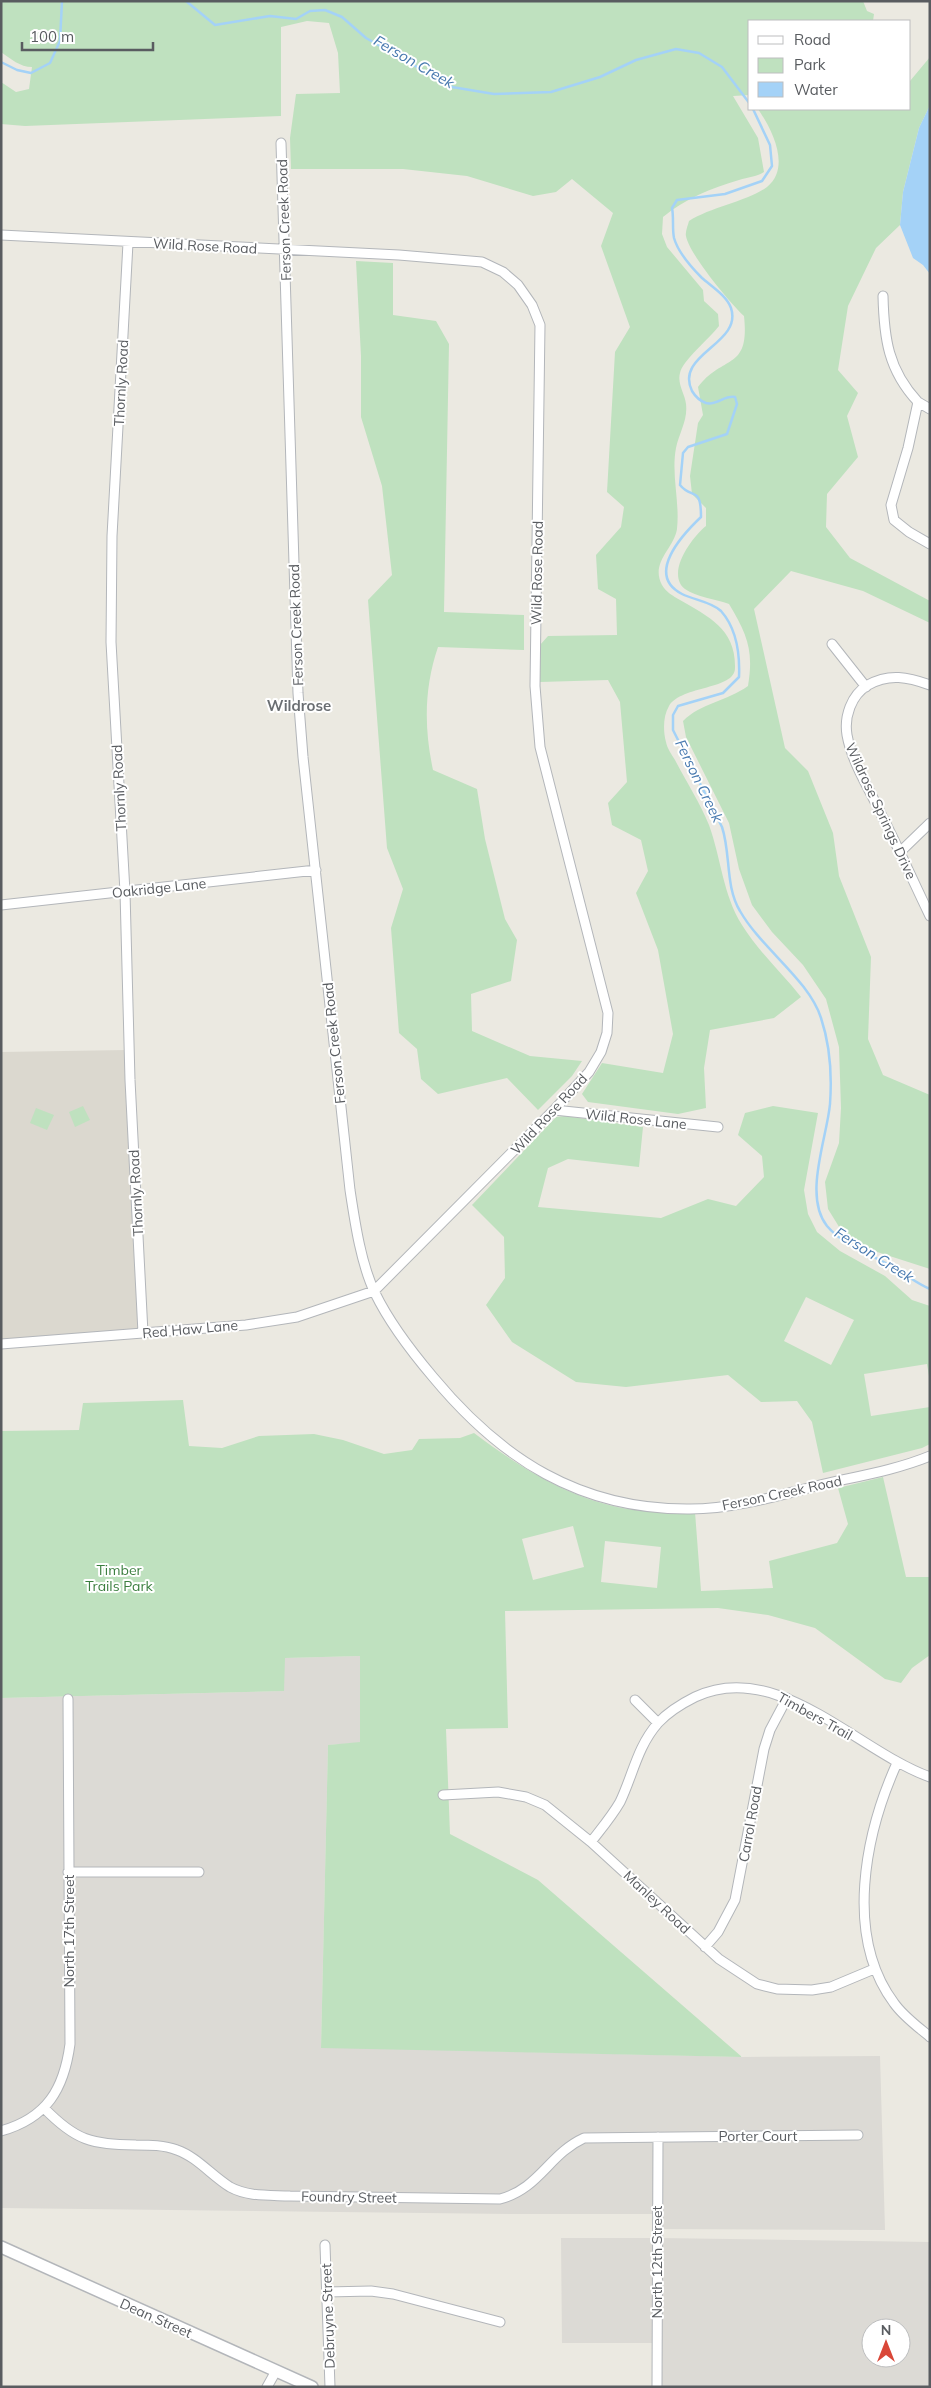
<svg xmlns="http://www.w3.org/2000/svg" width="931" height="2388" font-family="Mulish,sans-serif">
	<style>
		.industrial { fill: #dcdad5; fill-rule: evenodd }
		.education { fill: #dbd8cf }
		.green { fill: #bfe1bf; fill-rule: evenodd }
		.water { fill: #a4d2f7 }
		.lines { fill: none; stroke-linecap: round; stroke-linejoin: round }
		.stream { stroke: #a4d2f7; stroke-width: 2.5 }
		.minor-casing { stroke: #b3b6ba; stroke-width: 11 }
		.tertiary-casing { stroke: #b3b6ba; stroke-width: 14 }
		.minor { stroke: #fff; stroke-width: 9 }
		.tertiary { stroke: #fff; stroke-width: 11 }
		.labels { text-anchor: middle; stroke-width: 4; stroke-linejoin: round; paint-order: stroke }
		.street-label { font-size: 14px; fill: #595c60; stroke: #fff }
		.park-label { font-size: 14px; fill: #3b7e3f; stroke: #fff }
		.water-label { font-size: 15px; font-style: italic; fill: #4779af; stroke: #fff }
		.neighbourhood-label { font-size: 15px; font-weight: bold; fill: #6a6e72; stroke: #fff }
	</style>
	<rect width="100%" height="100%" fill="#ebe9e1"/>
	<path class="industrial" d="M360,1656V1743L328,1745L321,2047L742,2057L880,2056L885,2230L660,2229V2214H514L1,2208V1698L284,1691V1658Z
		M561,2238H654V2343H562Z
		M660,2238L930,2242V2387H660ZM871,2328H901V2358H871Z"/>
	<path class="education" d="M127,1050L139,1331L1,1342V1052Z"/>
	<path class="green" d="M1,1H863L867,11L874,14L873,21H750V95L733,96L758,138L764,172C756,177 748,177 739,180C711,188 685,199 663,217L662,234L667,247L703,290L704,301L718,314L719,326C710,338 682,361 680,373C677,384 685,394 686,404C688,420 679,433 676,448C671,475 680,501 677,529C674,549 650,562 662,585C666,592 673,596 680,600C709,617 736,629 735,668C735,690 682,685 669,706C663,716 663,731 666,742C667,748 672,755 675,760C686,781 700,803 709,825C721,858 723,895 742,925C758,951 782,973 801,997L774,1018L710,1030L704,1068L706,1108L678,1114L588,1102L582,1094L602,1063L663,1073L673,1034L658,950L636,893L648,871L641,840L612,825L608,803L627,782L620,702L608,680L540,682V645L548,636L617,635L616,599L598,589L596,555L621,527L624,507L607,492L615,352L630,327L601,246L613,213L572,179L556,192L533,196L467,176L403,169H291L290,138L296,94L340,93L338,53L329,23L307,21L281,27V116L25,126L1,124V82L16,92L29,89L32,67C20,67 11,59 1,52Z
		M930,57V105L919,128L903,192L900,225L876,248L848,306L838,370L858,393L847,416L858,457L827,494L826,527L850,558L930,601V623L863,591L791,571L754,609L785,748L808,771L833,833L839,876L871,957L868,1039L883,1075L930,1095V1269L871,1250L841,1230L828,1209L825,1182L839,1143L841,1108L839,1047L826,999L803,965L772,932L752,905L739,869L729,823L686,737L683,721C701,703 727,701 748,686C754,650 747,634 729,604C716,599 696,597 685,589C665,573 693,536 706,526V508L692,494L690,476L698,423L703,415L698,387C723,354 750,371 744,316C730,303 689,254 686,236C685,232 688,225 689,221C711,207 748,201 767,187C792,167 771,128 758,109H910V81Z
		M356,261L393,263V315L436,321L449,344L444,612L524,615V650L438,647C424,688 424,728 433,770L477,789L485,839L505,919L517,940L511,981L471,994L472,1031L530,1056L582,1061L572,1076L538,1110L507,1078L438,1094L421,1079L417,1049L399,1033L391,928L403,889L387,848L368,600L392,575L382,486L361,417V356Z
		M83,1106L90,1120L75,1127L69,1112Z
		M773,1106L818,1113L804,1190L808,1214L817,1232L840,1251L885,1276L912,1300L930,1306V1382L927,1364L864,1374L871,1416L930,1407V1444L922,1448L823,1473L812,1422L797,1401L761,1402L728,1375L626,1387L576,1382L512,1342L486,1305L505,1278L504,1237L472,1205L556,1117L565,1116L643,1127L639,1167L568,1159L548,1168L538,1207L661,1218L708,1199L736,1206L764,1177L762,1156L738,1135L745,1113ZM806,1297L854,1320L831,1365L784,1341Z
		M36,1108L54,1115L47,1130L30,1123Z
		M183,1400L189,1446L222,1448L259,1436L314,1434L343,1440L384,1454L412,1450L419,1439L460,1438L474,1433C523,1470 580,1506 645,1511C661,1513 678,1512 695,1512L701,1591L773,1588L769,1561L837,1543L848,1524L838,1488L883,1477L906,1577H930V1655L912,1668L901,1683L885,1679L815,1628L768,1615L718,1608L505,1611L508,1728L446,1729L450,1834L538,1880L742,2057L321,2048L328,1745L360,1742V1656L285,1658L284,1691L1,1698V1431L79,1430L83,1403ZM573,1526L584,1567L533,1580L522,1539ZM605,1541L661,1547L657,1588L601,1582Z"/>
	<path class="water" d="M930,105V274L923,265L913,258L900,225L903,192L919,128Z"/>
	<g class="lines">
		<path class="stream" d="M186,1L215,25L270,16L296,19L310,11L325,10L342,17L366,38L452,87L494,94L551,92L600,77L636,60L676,49L699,53L722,67L750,104
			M1,62L17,70L31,73L50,63L60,41L62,1
			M753,109L770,145L772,166L762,181L725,194L677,200L672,208C674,218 672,228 674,238C678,252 692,268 702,278C711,286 727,296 731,308C743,344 674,354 692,391C695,396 700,401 706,403C717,406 724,395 735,397L737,404L727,434L688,447L683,453L680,485C692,500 701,485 701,517C682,535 645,575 682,594C694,600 712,602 721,611C737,629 740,654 739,677L723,693L678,706L673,715V730L722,827C731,854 725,886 740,911C761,948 809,980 821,1018C830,1045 832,1076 830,1104C827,1138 803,1196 827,1226C843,1245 870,1254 891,1266C905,1273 915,1283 930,1289"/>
		<g class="minor-casing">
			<path id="minor" d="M281,143L298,693L303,757L350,1190C355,1223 361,1264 375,1293C390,1324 411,1351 433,1377C501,1459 580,1510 690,1509C735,1509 780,1495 824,1484C859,1476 896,1470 930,1456
				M1,235L399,255L482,262L503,272L518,285L532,305L540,325L535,686L540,747L608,1013L607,1033L601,1052L589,1072L554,1110L374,1291L297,1317L246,1325L1,1344
				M128,243L112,536L111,642L125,892L130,1080L143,1333
				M883,296C884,338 888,370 918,402L908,448L891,505L894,520L909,532L930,544
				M918,402L930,409
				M832,644L866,687
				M930,685C908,677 889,673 868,685C851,695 844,717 847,735C852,763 870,790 882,816C899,849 914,883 930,916
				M900,852L930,823
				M1,905L316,870
				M554,1110L718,1127
				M635,1700L658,1723
				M897,1763C865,1834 844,1936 894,2003C903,2016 917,2026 930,2037
				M443,1795L498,1792L526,1797L545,1805L591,1842L719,1959L757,1984L777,1989L812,1990L831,1987L874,1969
				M591,1842C601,1829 612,1816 620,1802C633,1775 637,1747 658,1723C668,1712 681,1704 695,1697C777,1658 857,1751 930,1777
				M68,1872H199
				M705,1947L718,1932L735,1900L764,1749L770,1730L787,1698
				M44,2108C76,2141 91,2144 136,2145C150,2145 164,2145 177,2150C197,2157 212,2176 230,2187C248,2197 270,2195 290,2196L500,2199C539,2189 549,2154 584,2138L858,2135
				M1,2131C47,2118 64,2089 70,2044L68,1699
				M325,2245L330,2387
				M327,2292L371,2291L393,2294L500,2322
				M267,2387L276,2371
				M657,2387L658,2137"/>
		</g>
		<g class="tertiary-casing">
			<path id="tertiary" d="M1,2247L312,2387"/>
		</g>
		<use href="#minor" class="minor"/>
		<use href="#tertiary" class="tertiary"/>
	</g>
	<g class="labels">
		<g class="street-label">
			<text transform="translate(284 220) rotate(-92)" y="5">Ferson Creek Road</text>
			<text transform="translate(205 246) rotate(3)" y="5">Wild Rose Road</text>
			<text transform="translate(121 383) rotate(-87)" y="5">Thornly Road</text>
			<text transform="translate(537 573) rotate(-89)" y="5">Wild Rose Road</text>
			<text transform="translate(296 625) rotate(-92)" y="5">Ferson Creek Road</text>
			<text transform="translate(119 788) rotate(-93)" y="5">Thornly Road</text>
			<text transform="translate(881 811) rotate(65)" y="5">Wildrose Springs Drive</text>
			<text transform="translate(159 888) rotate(-6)" y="5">Oakridge Lane</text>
			<text transform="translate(334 1043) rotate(-96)" y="5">Ferson Creek Road</text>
			<text transform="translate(549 1114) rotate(-47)" y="5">Wild Rose Road</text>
			<text transform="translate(636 1119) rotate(6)" y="5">Wild Rose Lane</text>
			<text transform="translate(136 1193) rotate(-93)" y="5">Thornly Road</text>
			<text transform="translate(190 1329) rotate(-5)" y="5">Red Haw Lane</text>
			<text transform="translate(782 1493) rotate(-12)" y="5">Ferson Creek Road</text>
			<text transform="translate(815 1716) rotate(29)" y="5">Timbers Trail</text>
			<text transform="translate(750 1824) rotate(-80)" y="5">Carrol Road</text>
			<text transform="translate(657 1902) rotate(43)" y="5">Manley Road</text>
			<text transform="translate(69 1931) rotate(-90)" y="5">North 17th Street</text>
			<text x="758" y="2141">Porter Court</text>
			<text transform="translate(349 2197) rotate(1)" y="5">Foundry Street</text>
			<text transform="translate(657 2262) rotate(-90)" y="5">North 12th Street</text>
			<text transform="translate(328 2316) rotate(-92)" y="5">Debruyne Street</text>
			<text transform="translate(156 2318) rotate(24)" y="5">Dean Street</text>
		</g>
		<g class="park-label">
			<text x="119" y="1575">Timber<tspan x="119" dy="16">Trails Park</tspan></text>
		</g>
		<g class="water-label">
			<text transform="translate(414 62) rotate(30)" y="5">Ferson Creek</text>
			<text transform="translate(699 781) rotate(64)" y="5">Ferson Creek</text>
			<text transform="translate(874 1255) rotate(32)" y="5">Ferson Creek</text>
		</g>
		<g class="neighbourhood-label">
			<text x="299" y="711">Wildrose</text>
		</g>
	</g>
	<rect width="931" height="2388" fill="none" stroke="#595c60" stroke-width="5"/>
	<rect x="748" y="20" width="162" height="90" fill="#ffffff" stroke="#bdbebf"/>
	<rect x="758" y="36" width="25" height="8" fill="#ffffff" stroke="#bdbebf"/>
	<text x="794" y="45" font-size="15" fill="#595c60">Road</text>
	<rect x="758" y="58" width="25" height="15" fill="#bfe1bf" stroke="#bdbebf"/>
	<text x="794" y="70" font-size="15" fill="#595c60">Park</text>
	<rect x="758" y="82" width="25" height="15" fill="#a4d2f7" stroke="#bdbebf"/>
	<text x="794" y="95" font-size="15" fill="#595c60">Water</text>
	<g transform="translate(886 2343)"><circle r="24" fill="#ffffff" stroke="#bdbebf"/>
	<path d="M0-4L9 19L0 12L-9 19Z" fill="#d94738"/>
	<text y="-8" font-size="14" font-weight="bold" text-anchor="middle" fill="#595c60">N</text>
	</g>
	<path d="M22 42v8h131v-8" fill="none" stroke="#595c60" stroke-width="2.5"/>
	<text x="30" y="42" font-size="15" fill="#595c60" stroke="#ffffff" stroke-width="4" paint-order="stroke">100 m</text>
</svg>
